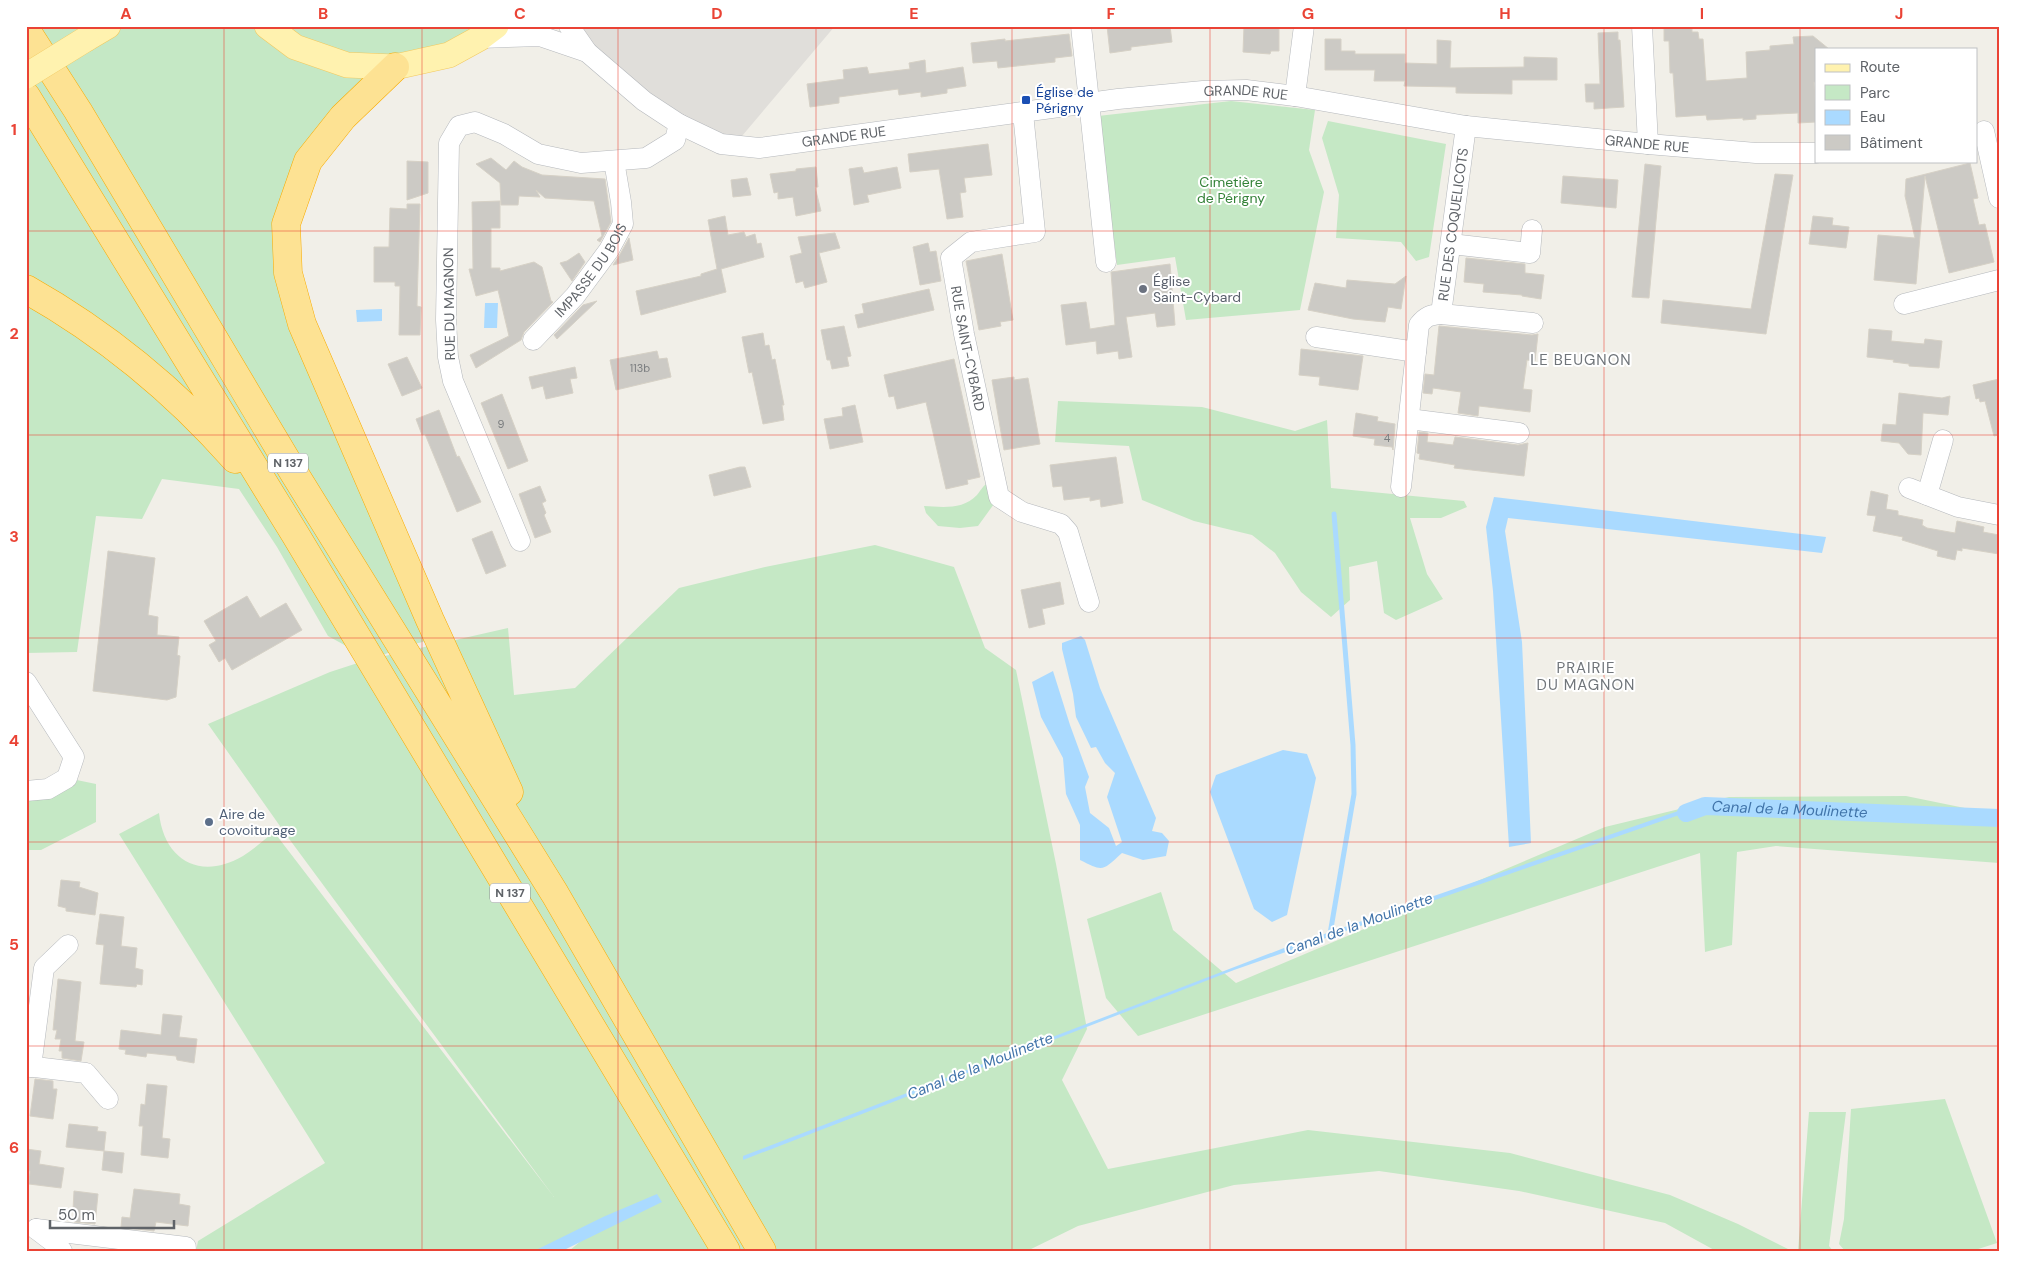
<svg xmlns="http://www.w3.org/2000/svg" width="2025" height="1277" font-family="'DM Sans',sans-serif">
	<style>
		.industrial { fill: #e0deda }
		.green { fill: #c5e8c5 }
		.water { fill: #aadaff }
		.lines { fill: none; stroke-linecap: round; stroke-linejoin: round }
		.stream { stroke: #aadaff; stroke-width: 5 }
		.canal { stroke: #aadaff; stroke-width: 18 }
		.building { fill: #cccac5; stroke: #d6d1c6 }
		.minor-casing { stroke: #b5b8bc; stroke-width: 21 }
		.major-casing { stroke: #f2c960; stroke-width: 26 }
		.highway-casing { stroke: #f9ab00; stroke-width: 29 }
		.minor { stroke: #fff; stroke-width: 20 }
		.major { stroke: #fff2af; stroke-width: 25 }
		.highway { stroke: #fde293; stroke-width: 28 }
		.major-bridge-casing { stroke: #f2c960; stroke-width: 26; stroke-linecap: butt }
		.major-bridge { stroke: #fff2af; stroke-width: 25 }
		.grid { fill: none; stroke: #ea4335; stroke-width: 1; stroke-opacity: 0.55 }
		.transit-dot { fill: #1a4fb4; stroke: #fff; stroke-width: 2 }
		.worship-dot { fill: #6b7280; stroke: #fff; stroke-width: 2 }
		.service-dot { fill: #5c6f8a; stroke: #fff; stroke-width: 2 }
		.labels { text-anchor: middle; stroke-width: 4; stroke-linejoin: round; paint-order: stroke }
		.number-label { font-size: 11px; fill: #7a7d7f }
		.shield { fill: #fff; stroke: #8f9295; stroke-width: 1 }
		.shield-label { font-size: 12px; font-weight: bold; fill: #5f6368 }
		.transit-label { font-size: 14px; fill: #164399; stroke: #fff; text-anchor: start }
		.street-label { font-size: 14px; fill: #5f6368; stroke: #fff }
		.park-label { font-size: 14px; fill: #348238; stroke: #fff }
		.worship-label { font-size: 14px; fill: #5b616d; stroke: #fff; text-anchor: start }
		.service-label { font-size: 14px; fill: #4e5e75; stroke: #fff; text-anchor: start }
		.neighbourhood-label { font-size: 15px; letter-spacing: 1px; fill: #70757a; stroke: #fff }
		.water-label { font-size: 15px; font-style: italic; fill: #4174aa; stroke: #fff }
		.neatline { fill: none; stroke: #ea4335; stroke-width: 2 }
		.grid-label { font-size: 16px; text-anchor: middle; font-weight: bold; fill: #ea4335 }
	</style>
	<rect width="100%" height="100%" fill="#f1efe8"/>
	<path class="industrial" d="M574,26H835L742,136L739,147L679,124Z"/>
	<path class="green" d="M26,26H496L395,67L308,161L288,273L439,638L402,647L376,658L508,628L514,695L575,688L679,588L765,567L875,545L954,567L985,648L1016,670L1056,864L1087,1029L1062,1080L1108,1169L1308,1130L1510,1153L1670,1195L1738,1224L1792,1251H1716L1665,1223L1519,1191L1379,1171L1234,1185L1078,1226L1027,1251H569L582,1240L559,1251H196L198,1241L325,1163L119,834L159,813C164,860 200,881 243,856C254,849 264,840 274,832L554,1197L287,836L208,724L330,672L370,659L328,636L277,547L239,489L162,479L142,519L96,516L77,652L26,653Z
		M1231,101L1315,110L1309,150L1324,192L1300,310L1186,320L1175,257L1117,265L1098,116Z
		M1328,121L1446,144L1429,257L1416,261L1401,242L1336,238L1339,195L1322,138Z
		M1058,401L1202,407L1295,431L1327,420L1331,488L1464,501L1467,507L1441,518H1410L1427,574L1443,599L1396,620L1384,613L1377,561L1349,567L1350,600L1331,617L1301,592L1275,553L1252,535L1194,521L1142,500L1129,446L1055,442Z
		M995,479L999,497L978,526L960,528L938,526L926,513L924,506C942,507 963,510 977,495C984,486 984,484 995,479Z
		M67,778L96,784V822L41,850H26V791Z
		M1906,796L1999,815V863L1776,846L1737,852L1732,945L1705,952L1700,853L1138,1036L1106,998L1087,919L1161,892L1173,930L1236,983L1605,827L1729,797Z
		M1945,1099L1997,1243L1972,1251H1845L1839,1244L1844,1219L1851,1109Z
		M1809,1112H1846L1829,1246L1833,1251H1798Z"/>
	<path class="water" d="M485,303H498L497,328H484Z
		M382,309V321L357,322L356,310Z
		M1494,497L1826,537L1822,553L1508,518L1505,531L1522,642L1531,843L1509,847L1493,591L1486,527Z
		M1081,636L1085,640L1100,688L1156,818L1152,831L1162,833L1169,841L1166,856L1143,860L1122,853C1102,871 1104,872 1080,860V825L1066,794L1063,758L1041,717L1032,682L1053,671L1070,725L1089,777L1085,787L1090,813L1109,828L1116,846L1122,842L1107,797L1115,773L1105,763L1096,747L1091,748L1076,717L1073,694L1062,649V643Z
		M1283,750L1307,754L1316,778L1287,915L1272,922L1254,909L1210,792L1216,775Z
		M1704,802L1999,812V818L1705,806L1234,970L743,1160V1156L1284,948Z
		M657,1194L662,1202L562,1251H534L603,1217Z"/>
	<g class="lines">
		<path class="stream" d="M1330,934L1354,794L1353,745L1334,514"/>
		<path class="canal" id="s1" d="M1686,813L1705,806L1999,818"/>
	</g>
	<path class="building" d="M1107,26H1170L1172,42L1131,47V50L1110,53Z
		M1244,26H1279V51H1271L1270,54L1243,52Z
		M1664,26H1692V32H1698L1699,39H1703L1706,81L1747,78L1746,52L1770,50V46L1794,44L1793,37L1813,36L1829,49H1816V82H1814L1816,122L1798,123V113L1756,115V119L1743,120V118L1707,120L1706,115L1676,117L1673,73H1670L1669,41H1664Z
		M1618,32V40H1620L1624,107L1594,109V102H1586L1585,84H1600L1598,33Z
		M1069,34L1072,56L1055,58V62L998,68L997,61L973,63L971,43L1005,39V41Z
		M1325,39H1341V51H1355V54H1405V63L1437,64V40L1451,41L1450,68L1524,67V57L1557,58V80H1512V94L1456,93V87L1404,86L1405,81H1374L1375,70H1325Z
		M925,60L926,73L963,67L966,86L947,89V93L921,97V92L899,95L898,89L839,97V103L810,107L807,84L844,79L843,70L867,67L869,74L910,69L909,63Z
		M988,144L992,175L964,178L966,192L960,193L963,217L947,219L939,169L910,172L908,154Z
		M491,158L506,170L514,161L522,167L542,175L605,179L611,222L600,242L597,240L602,236L594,201L545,198L536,190L540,197L519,196L518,205H501L500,183L476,164Z
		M407,161L428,162V193L407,200Z
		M1970,163L1978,198L1973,199L1979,225L1985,224L1994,262L1949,273L1925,176L1916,284L1874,280L1878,235L1915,238L1905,196L1906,179Z
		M1645,164L1661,166L1649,298L1632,297Z
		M816,167L818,187H815L821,211L796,216L793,197L778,199V192L774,193L770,174L796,171V169Z
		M862,167L864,173L897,167L901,188L867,195L869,202L854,205L849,169Z
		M1775,174L1793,175L1766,334L1661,323L1663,300L1751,309Z
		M1563,176L1618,180L1616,208L1561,203Z
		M747,178L751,195L733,197L731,180Z
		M500,201V228H491V268H500V271L534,262L542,267L551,301L553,302L524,332L521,340L476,368L470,355L509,336L498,290L476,296L469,269H473L472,202Z
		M407,204H420L417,306L421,307L420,335H399L400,286H395V282H374V247H389L390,208L407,209Z
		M725,216L728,235L744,232L746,237L755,234L757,244L761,243L764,257L721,269L726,292L641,315L636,291L701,276V274L717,269L708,220Z
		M1813,216L1833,218L1832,225L1849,227L1846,248L1809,244Z
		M835,233L840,248L819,253L827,282L805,288L803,281L796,283L790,256L802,253L798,237Z
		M629,238L633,260L613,265L619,256Z
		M928,243L930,252L936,251L941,281L920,285L913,247Z
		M579,253L585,262L572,281L560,263L567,261Z
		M1002,254L1013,320L1000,322L1001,326L979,330L966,261Z
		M1466,258L1525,264V273L1544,275L1541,299L1522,296V295L1483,292L1484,284L1464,282Z
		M1170,264L1175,325L1157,327L1155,313L1126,317L1132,357L1119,359L1118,351L1097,354L1096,341L1066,345L1061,305L1086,302L1090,329L1115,325L1111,272Z
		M1406,276L1401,309L1388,307L1385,322L1353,319L1308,310L1315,283L1346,288L1347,280L1395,284Z
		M929,289L934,310L858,328L855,315L864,313L862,304Z
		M597,301L557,339L554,335L583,305Z
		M844,326L851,356L847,357L849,366L832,369L830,360H827L821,330Z
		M1439,326L1532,335L1538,334L1535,361L1527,360L1523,389L1532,390L1530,412L1479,406L1478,416L1458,413L1461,392L1433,388L1432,394L1423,393L1425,374L1434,375Z
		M1869,329L1892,331L1891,341L1924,344L1925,339L1942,341L1939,368L1909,366V364L1893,362L1894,360L1867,357Z
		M763,333L765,346L769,345L772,360L775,359L784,405H782L784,420L763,424L752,372L749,373L742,337Z
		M1301,349L1363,356L1358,390L1319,385L1320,377L1299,375Z
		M657,351L659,359L667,358L671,377L616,390L610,360Z
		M407,357L422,388L402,396L388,364Z
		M954,359L980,477L967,480L968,484L946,489L926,402L897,409L894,396L889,397L884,375Z
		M575,367L577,378L570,379L573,393L546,399L543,386L532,389L529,377Z
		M1014,377V380L1028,378L1040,444L1004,450L992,380Z
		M1999,379V435L1994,436L1985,401L1980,402L1979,398L1976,399L1973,385Z
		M1899,393L1942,398L1950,396L1948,415L1923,413L1921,455L1908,454L1899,443L1881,441L1883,424L1896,425Z
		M502,394L528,461L508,469L481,403Z
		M855,405L863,442L830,449L824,419L843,416L842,408Z
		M439,410L457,457L459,456L481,502L457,512L425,434L422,435L416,419Z
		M1356,413L1378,417L1377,421L1395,424L1393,450L1392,447L1374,445L1375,439L1353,436Z
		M1419,432L1428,433L1427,442L1453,445L1455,437L1518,445L1528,443L1524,476L1454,468L1455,465L1419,459L1420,454L1417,453Z
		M1116,457L1123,503L1101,507L1100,499L1090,501V497L1064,500L1062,486L1053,487L1050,465Z
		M740,467H745L751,487L714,496L709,475Z
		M540,486L546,501L542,503L546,513L544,515L551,532L535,538L519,494Z
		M1871,491L1888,495L1886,509L1898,511V515L1923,520L1922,525L1927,528L1955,533L1957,521L1984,527L1983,532L1999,535V554L1962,548V551L1957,550L1955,560L1937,556L1938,551L1902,540L1903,537L1873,531L1876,516L1867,515Z
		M492,531L506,566L486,574L472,539Z
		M108,551L155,558L148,615L158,617L157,635L179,637L177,655L180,656L176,697L167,700L93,691Z
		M1060,582L1064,604L1042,609L1045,624L1029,628L1021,590Z
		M247,596L260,618L286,603L302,630L232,670L225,658L219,662L209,645L216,641L204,621Z
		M61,880L80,882L79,887L98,893L95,915L66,911V908L58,906Z
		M100,914L124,917L121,946L137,948L135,968L143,970L142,985L137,984L136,987L100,984L104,945L96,944Z
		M58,979L81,982L75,1041L84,1042L81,1061L62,1058V1051H59L61,1039H55L57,1030H53Z
		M163,1014L182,1016L179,1037L197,1039L194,1063L177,1060L176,1056L147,1053L146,1057L125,1054L126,1050L119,1049L121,1030L161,1035Z
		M35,1079L53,1081V1089H57L53,1119L30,1116Z
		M147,1084L167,1086L162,1138L170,1139L168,1158L141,1155L143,1126H139L141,1104L145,1105Z
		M69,1124L98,1127L97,1131L106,1132L104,1151L124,1153L122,1173L102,1170L104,1151L66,1147Z
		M26,1149L41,1151L39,1164L64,1168L61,1188L29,1184L30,1171L26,1170Z
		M134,1189L180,1194L179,1204L190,1206L188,1226L156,1222L154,1231L121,1227L122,1217L130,1218Z
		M74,1191L98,1194L95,1224L74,1222L76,1211L73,1210Z"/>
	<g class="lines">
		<g class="minor-casing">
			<g id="minor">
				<path id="s2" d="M569,26L587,52L644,101L679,124L721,144L759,148L1118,99L1203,91L1246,90L1295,96L1466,126L1648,144L1756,153H1816"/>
				<path d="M1081,26L1106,262"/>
				<path d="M1642,26L1648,144"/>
				<path d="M480,38L540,36L587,52"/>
				<path d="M1295,96L1304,26"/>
				<path id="s3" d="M1023,113L1035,232L971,242L951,258L964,334L999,497L1022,512L1061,524L1068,532L1089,602"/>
				<path d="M1984,131L1999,198"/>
				<path d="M1451,244L1530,253L1532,230"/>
				<path d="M1904,304L1999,280"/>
				<path d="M1441,314L1533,323"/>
				<path d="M1316,337L1416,352"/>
				<path id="s4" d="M533,340L575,296L609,250L623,224L621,202L614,161"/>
				<path d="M1409,419L1519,433"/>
				<path id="s5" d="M1401,487L1419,325C1426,316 1430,315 1441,314L1466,126"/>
				<path d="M1909,488L1958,507L1999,515"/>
				<path d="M1927,495L1943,440"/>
				<path d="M520,541L453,381L448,357L446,320L449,143L459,126L475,122L504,134L538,154L581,163L646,158L675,140L679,124"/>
				<path d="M26,682L74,757L67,778L48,789L26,791"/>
				<path d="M26,1066L86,1073L108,1099"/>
				<path d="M31,1067L44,968L68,945"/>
				<path d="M36,1229L186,1247"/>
				<path d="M36,1229L57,1245L62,1251"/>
			</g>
		</g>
		<g class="major-casing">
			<path id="major" d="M267,26L295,47L347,65L395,67L449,55L480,38L496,26
				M86,39L108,26"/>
		</g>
		<g class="highway-casing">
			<path id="highway" d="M26,30L78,111L294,473L555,894L762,1251
				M395,67L343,117L308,161L286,224L288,273L302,324L430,620L509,792
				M26,96L295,534L726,1251
				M26,289C104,333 176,392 235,459"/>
		</g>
		<use href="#minor" class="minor"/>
		<use href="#major" class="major"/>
		<use href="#highway" class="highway"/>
		<g class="major-bridge-casing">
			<path id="major-bridge" d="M26,76L86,39"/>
		</g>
		<use href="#major-bridge" class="major-bridge"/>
	</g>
	<path class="grid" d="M224,26V1251M422,26V1251M618,26V1251M816,26V1251M1012,26V1251M1210,26V1251M1406,26V1251M1604,26V1251M1800,26V1251M26,231H1999M26,435H1999M26,638H1999M26,842H1999M26,1046H1999"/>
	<rect class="transit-dot" x="1021" y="95" width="10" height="10" rx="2.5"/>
	<circle class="worship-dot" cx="1143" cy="289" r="5"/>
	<circle class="service-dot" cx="209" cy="822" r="5"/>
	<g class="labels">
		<g class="number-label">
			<text x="640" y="372">113b</text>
			<text x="501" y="428">9</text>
			<text x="1387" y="442">4</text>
		</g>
		<g class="shield">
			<rect x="268" y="453.5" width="40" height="19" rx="4"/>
			<rect x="490" y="883.5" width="40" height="19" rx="4"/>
		</g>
		<g class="shield-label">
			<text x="288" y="467">N 137</text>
			<text x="510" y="897">N 137</text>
		</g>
		<g class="transit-label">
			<text x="1036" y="97">Église de<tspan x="1036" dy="16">Périgny</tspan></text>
		</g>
		<g class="street-label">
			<text dy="5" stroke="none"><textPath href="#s2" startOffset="724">GRANDE RUE</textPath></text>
			<text dy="5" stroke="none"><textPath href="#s2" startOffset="319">GRANDE RUE</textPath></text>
			<text dy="5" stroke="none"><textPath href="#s2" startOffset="1129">GRANDE RUE</textPath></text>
			<text dy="5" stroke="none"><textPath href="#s5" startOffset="279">RUE DES COQUELICOTS</textPath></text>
			<text dy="5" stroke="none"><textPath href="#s4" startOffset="91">IMPASSE DU BOIS</textPath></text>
			<text transform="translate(449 304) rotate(-91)" y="5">RUE DU MAGNON</text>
			<text dy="5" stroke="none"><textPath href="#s3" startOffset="302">RUE SAINT-CYBARD</textPath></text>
		</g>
		<g class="park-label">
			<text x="1231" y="187">Cimetière<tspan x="1231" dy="16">de Périgny</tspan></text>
		</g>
		<g class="worship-label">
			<text x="1153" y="286">Église<tspan x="1153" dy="16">Saint-Cybard</tspan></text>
		</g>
		<g class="service-label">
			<text x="219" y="819">Aire de<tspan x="219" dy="16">covoiturage</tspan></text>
		</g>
		<g class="neighbourhood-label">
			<text x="1581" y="365">LE BEUGNON</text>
			<text x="1586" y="673">PRAIRIE<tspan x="1586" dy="17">DU MAGNON</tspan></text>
		</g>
		<g class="water-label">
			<text dy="5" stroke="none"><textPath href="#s1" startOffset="105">Canal de la Moulinette</textPath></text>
			<text transform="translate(1359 924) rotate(-20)" y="5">Canal de la Moulinette</text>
			<text transform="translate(980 1066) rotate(-22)" y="5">Canal de la Moulinette</text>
		</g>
	</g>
	<rect width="2025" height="1277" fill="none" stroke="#ffffff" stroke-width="55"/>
	<rect x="1815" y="48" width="162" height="115" fill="#ffffff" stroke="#bfc1c3"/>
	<rect x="1825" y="64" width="25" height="8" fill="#fff2af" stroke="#bfc1c3"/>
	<text x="1860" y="72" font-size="15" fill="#5f6368">Route</text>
	<rect x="1825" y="85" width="25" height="15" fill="#c5e8c5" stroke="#bfc1c3"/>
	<text x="1860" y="98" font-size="15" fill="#5f6368">Parc</text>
	<rect x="1825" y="110" width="25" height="15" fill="#aadaff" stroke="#bfc1c3"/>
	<text x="1860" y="122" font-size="15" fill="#5f6368">Eau</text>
	<rect x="1825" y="135" width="25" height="15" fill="#cccac5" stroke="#bfc1c3"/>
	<text x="1860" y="148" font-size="15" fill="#5f6368">Bâtiment</text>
	<path d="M50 1220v8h124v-8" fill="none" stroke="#5f6368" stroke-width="2.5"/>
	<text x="58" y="1220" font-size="15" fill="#5f6368" stroke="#ffffff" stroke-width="4" paint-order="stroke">50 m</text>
	<rect x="28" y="28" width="1970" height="1222" class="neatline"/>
	<g class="grid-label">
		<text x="126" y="19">A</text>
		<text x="323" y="19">B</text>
		<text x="520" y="19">C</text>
		<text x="717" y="19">D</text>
		<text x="914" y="19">E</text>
		<text x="1111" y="19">F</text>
		<text x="1308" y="19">G</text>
		<text x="1505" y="19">H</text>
		<text x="1702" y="19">I</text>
		<text x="1899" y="19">J</text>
		<text x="14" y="135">1</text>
		<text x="14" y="339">2</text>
		<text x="14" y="542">3</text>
		<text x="14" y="746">4</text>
		<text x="14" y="950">5</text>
		<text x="14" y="1153">6</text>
	</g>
</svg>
